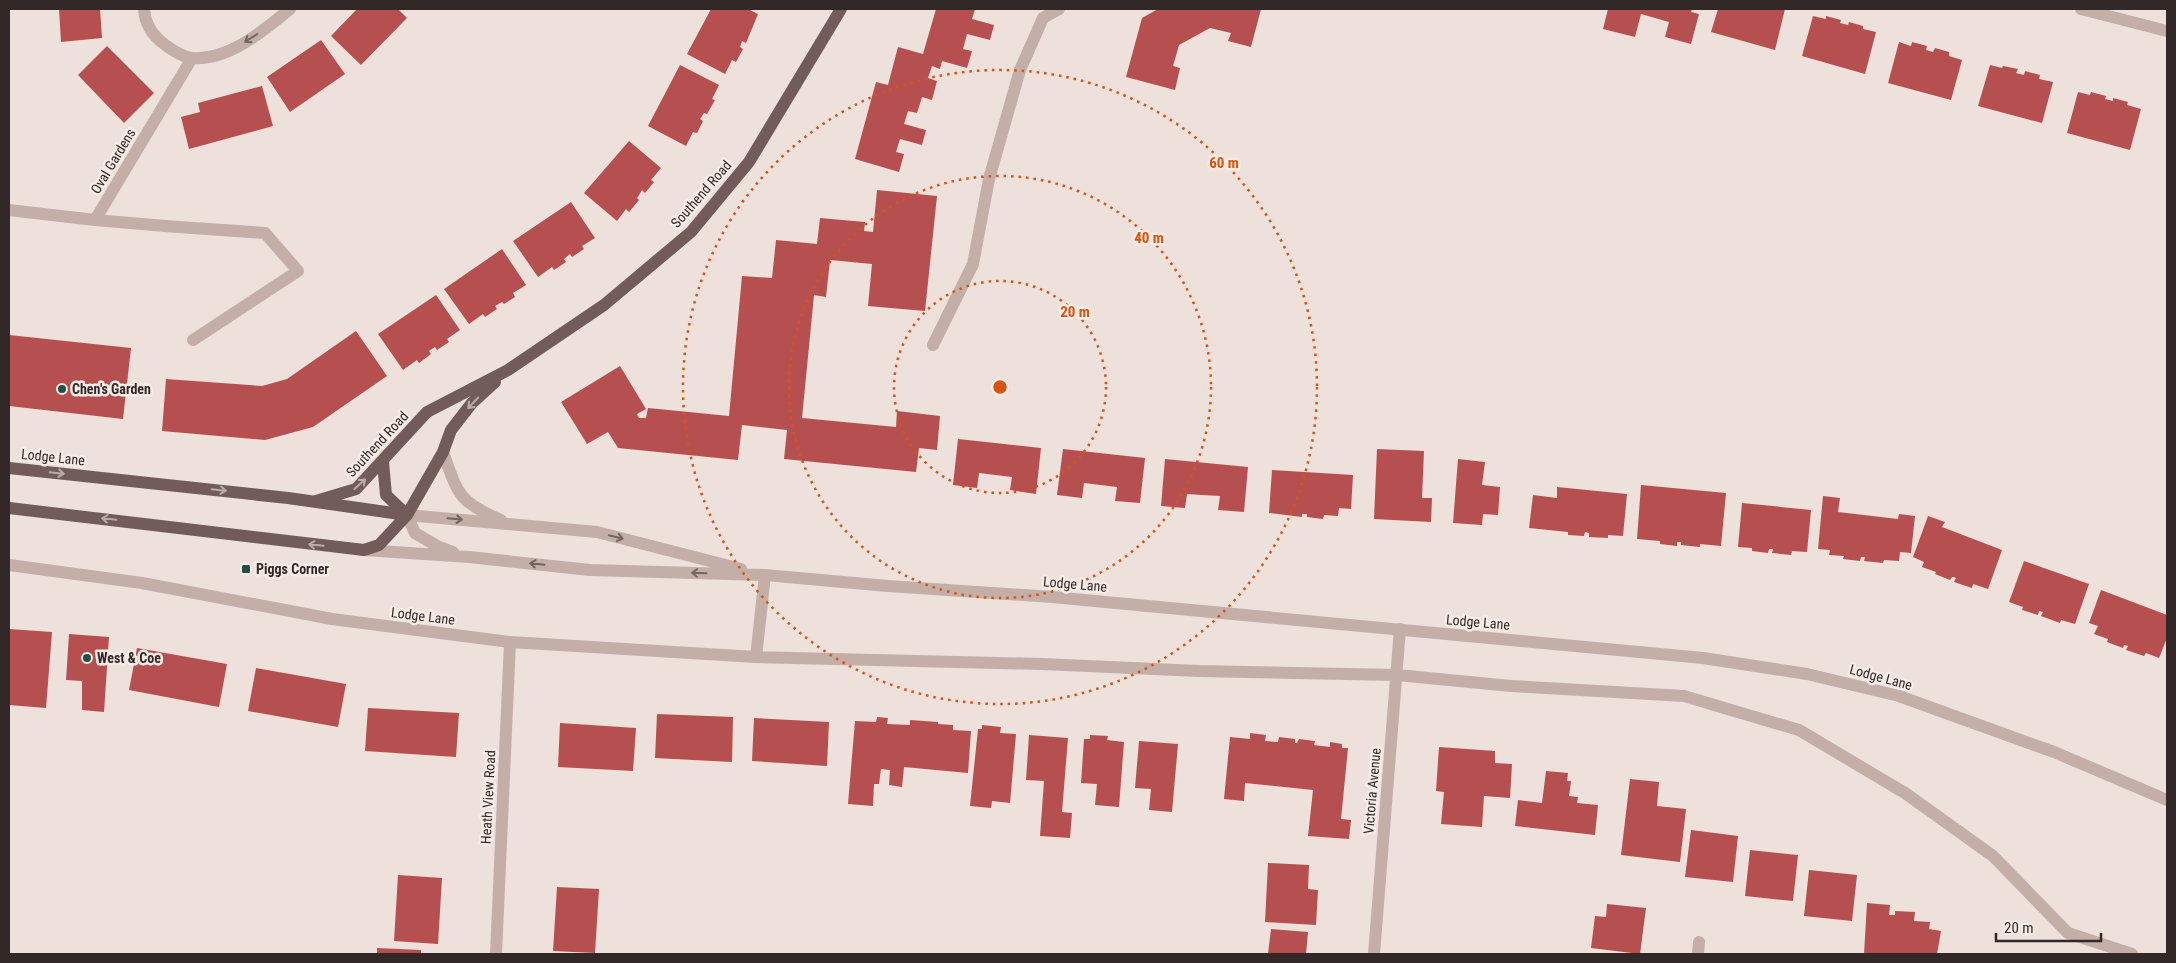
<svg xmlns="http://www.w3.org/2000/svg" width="2176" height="963" font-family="'Roboto Condensed',sans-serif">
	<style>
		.building { fill: #b65050 }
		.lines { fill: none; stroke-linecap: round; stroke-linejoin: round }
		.service { stroke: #c4aea8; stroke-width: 12 }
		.minor { stroke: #c4aea8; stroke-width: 12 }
		.tertiary { stroke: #c4aea8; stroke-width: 12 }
		.primary { stroke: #725c5a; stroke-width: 12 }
		.oneway { stroke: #746461 }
		.oneway2 { stroke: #bbaba7 }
		.ring { fill: none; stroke: #d6540f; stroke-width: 2.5; stroke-dasharray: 2.5 5 }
		.poi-dot { fill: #224e46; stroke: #f6ebe6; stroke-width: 2 }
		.labels { text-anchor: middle; stroke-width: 5; stroke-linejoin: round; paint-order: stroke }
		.street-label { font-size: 14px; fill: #322827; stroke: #f6ebe6 }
		.poi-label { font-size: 14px; font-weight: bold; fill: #322827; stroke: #f6ebe6; text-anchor: start }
		.centre { fill: #d6540f; stroke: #f6ebe6; stroke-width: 2.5 }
		.ring-label { font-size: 15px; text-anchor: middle; font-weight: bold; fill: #d6540f; stroke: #f6ebe6; stroke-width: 5; stroke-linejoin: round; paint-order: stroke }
	</style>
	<rect width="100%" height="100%" fill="#eee0da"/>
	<path class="building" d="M59,9H100L102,38L61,42Z
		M357,9H398L407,18L361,65L331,36Z
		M711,9H748L758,14L746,43L742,41L740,47L743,49L736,62L732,60L725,74L687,54Z
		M936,9H975L972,19L994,25L990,40L967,34L963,49L972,51L967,68L942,61L940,69L932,66L928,78L937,81L932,100L922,97L917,113L908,111L904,124L926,130L922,145L900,139L896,152L904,154L899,172L855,159L876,82L888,85L898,47L923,54Z
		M1158,9H1261L1251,47L1228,41L1231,33L1210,28L1179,45L1173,66L1180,68L1175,90L1126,77L1142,18Z
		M1608,9H1692L1691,12L1699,14L1691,44L1665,37L1669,22L1641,14L1635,37L1603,29Z
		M1718,9H1785L1775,50L1711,32Z
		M1813,16L1826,19V16L1841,20L1840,23L1848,25L1849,22L1863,26V29L1876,32L1865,74L1802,56Z
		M321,40L345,74L290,112L267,77Z
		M1899,42L1911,46L1912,42L1927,46L1926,50L1933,52L1935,48L1949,52V56L1962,60L1951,100L1888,83Z
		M107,46L154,93L124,123L78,75Z
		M680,65L719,85L712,99L715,100L707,114L704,113L700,119L703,121L697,133L693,132L686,146L648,126Z
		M1990,65L2002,68L2003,66L2018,69L2016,73L2024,75L2025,71L2040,75L2039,79L2053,82L2042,123L1978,106Z
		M262,86L273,126L189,149L181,117L200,112L198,103Z
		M2078,92L2090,95L2091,92L2106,96L2105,99L2113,101V98L2128,102L2127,105L2141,109L2130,150L2067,133Z
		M629,141L661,168L651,180L654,182L645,193L642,190L639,195L637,198L639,200L629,212L626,209L617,221L584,193Z
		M877,190L937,196L925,311L868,306L872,264L830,260L826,297L814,295L802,418L896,427L897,411L940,416L937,450L919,448L916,472L784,459L787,430L742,425L738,460L618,448L608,432L587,444L561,402L620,366L646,409L637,414L639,418H646L648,408L729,416L742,276L772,278L776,240L817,244L820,218L865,222L864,231L873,232Z
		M571,202L595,238L582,246L584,249L572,257L570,254L564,259L566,262L554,270L552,267L538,277L513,241Z
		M502,249L526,285L513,293L515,297L504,304L502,302L495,306L497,309L485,317L483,314L469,324L444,289Z
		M436,295L460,330L447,339L449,342L437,350L435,347L429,351L431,354L419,363L417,360L403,370L378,334Z
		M356,331L387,376L313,427L265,440L162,431L166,379L262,386L287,379Z
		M9,335L131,348L123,419L9,406Z
		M958,439L1041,448L1036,494L1010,490L1012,477L979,473L977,488L953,485Z
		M1063,449L1145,458L1140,503L1115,501L1117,487L1084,483L1082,498L1057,495Z
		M1377,449L1424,451L1422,498H1432L1431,522L1374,519Z
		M1165,459L1248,467L1244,512L1218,510L1220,496L1202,495L1187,494L1185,508L1161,506Z
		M1458,459L1485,462L1482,485L1500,487L1498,515L1483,514L1482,525L1453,523Z
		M1272,470L1353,475L1351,509L1339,508L1338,516L1324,515L1323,519L1307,517V514H1302V517L1269,513Z
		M1641,485L1726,493L1721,546L1700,544V547L1681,545V542H1677V546L1660,544V541L1637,539Z
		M1557,487L1627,494L1623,536L1608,535V538L1589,537V533L1585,532L1584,536L1568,535V532L1529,528L1533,495L1557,498Z
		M1823,496L1840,498L1838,512L1898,519L1899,514L1915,516L1911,553L1900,552L1899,561L1884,560L1883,563L1864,561L1865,557H1861L1860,561L1843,559L1844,556L1829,555L1830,550L1818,549Z
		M1742,503L1811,510L1807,552L1792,551L1791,555L1772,553L1773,549H1769L1768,553L1752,551V548L1738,547Z
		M1928,516L1945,522L1942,527L2002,550L1988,589L1973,584L1972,588L1954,582L1956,578L1954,577H1952L1950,580L1935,574L1936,572L1922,567L1924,562L1913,557Z
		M2024,561L2089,584L2075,624L2061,620L2060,623L2041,616L2043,612L2039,611L2038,615L2022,610L2023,607L2009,602Z
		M2101,590L2167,615V638L2159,658L2146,653L2144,656L2126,650L2128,646L2124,645L2123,648L2107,642L2108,639L2094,634L2098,626L2089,623Z
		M9,629L52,632L46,708L9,705Z
		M69,634L109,637L104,712L82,710V681L66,680Z
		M137,648L227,664L219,707L129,690Z
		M256,668L346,684L338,727L248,711Z
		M368,708L459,713L456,757L365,751Z
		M657,714L733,717L732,762L655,758Z
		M877,717L888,718L887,724L910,725V720L938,722V724L953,725V730L971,731L968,773L904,767L902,787L889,785L890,770L881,769L879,784H874L873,806L848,804L855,721L876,722Z
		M754,718L829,722L827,766L752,761Z
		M560,723L636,728L633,771L558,767Z
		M982,725L1001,727L1000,733L1016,734L1010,803L992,801L991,808L970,806L978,729H982Z
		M1250,733L1266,735L1265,741L1278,742L1279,737L1295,739V743H1297L1299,739L1315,741L1314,745L1330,747V742L1342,744V748H1348L1341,819L1351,820L1349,839L1308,836L1313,790L1245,783L1244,801L1224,799L1230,737L1250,739Z
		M1029,735L1068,738L1062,812L1072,813L1070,838L1040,836L1044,781L1026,780Z
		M1090,735L1108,736L1107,740L1124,742L1119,807L1095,805L1097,784L1081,783L1084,739H1090Z
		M1139,741L1178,744L1172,812L1149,810L1151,789L1135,788Z
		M1439,747L1495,751V763L1512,764L1510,798L1484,796L1482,827L1441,824L1444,792L1436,791Z
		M1546,771L1568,773L1567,781H1571L1569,796L1578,797L1577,803L1598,805L1595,835L1515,826L1518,800L1542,803Z
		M1630,779L1659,782L1657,806L1686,809L1680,862L1621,855Z
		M1691,830L1738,836L1733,882L1685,877Z
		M1750,850L1798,855L1793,901L1745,896Z
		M1268,863L1309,865L1308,889L1318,890L1316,925L1265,922Z
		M1809,870L1857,875L1852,921L1804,916Z
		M398,875L442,878L438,944L394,941Z
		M557,887L599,889L595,953L553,951Z
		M1867,903L1890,905L1889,915H1895V911L1915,912L1914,921L1930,922L1929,929L1941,931L1937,954H1864Z
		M1607,904L1646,908L1640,954L1591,948L1595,916L1606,917Z
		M1271,929L1308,932L1306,954H1268Z
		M377,948L421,950V954H377Z"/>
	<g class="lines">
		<path class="service" d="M165,226L265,233L298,271L193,340"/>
		<path class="minor" d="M144,9C145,24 152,35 164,44C172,50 182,57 192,58C229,61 264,30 290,9
			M2081,9L2167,31
			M9,210L95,220
			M165,226L95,220L192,58
			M933,345L973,264L989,179L1020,70L1043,18L1059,9
			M9,565L142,583L332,619L510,642L756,657L1042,664L1199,671L1397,675L1511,686L1684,696L1799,730L1905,793L1993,856L2068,933L2132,954
			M756,657L765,575
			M496,954L510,642
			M1374,954L1400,629
			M1698,954L1699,942"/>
		<path class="tertiary" d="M443,452C458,494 458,502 501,520
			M364,550L469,557L590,570L765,575L888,586L1052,597L1703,658L1807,674L1899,696L2054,752L2167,800
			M453,552L437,546L415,533L407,515L597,532L741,569"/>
		<path class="primary" d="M383,462L386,495L407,515
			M9,468L288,498L407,515
			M316,501L356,489L427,412L508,370L604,305L691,232L749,162L841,9
			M9,508L364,550L379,545L407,515L443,452L451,430L472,403L495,382"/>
	</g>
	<defs><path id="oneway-shaft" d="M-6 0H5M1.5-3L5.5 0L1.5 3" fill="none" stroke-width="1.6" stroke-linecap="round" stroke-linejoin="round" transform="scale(1.25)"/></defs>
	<g class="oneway">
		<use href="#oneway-shaft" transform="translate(251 38) rotate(148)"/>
		<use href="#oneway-shaft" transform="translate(455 519) rotate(5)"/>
		<use href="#oneway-shaft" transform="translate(616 537) rotate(14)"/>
		<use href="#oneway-shaft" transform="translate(537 564) rotate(-174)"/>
		<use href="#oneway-shaft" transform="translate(699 573) rotate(-178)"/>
	</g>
	<g class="oneway2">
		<use href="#oneway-shaft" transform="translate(473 403) rotate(133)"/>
		<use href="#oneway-shaft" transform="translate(57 473) rotate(6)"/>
		<use href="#oneway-shaft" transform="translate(360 484) rotate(-42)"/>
		<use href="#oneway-shaft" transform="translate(219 490) rotate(6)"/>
		<use href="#oneway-shaft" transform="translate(109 519) rotate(-174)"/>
		<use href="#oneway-shaft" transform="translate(316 545) rotate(-174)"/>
	</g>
	<g class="ring">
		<circle cx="1000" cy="387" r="106"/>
		<circle cx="1000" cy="387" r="211"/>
		<circle cx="1000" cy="387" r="317"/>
	</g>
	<g class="poi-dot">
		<circle cx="62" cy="389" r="5"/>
		<rect x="241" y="564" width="10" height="10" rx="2.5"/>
		<circle cx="87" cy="658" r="5"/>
	</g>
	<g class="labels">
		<g class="street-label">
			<text transform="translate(113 161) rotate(-59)" y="5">Oval Gardens</text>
			<text transform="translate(701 194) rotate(-49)" y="5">Southend Road</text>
			<text transform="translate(377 444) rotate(-47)" y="5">Southend Road</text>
			<text transform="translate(53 457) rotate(6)" y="5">Lodge Lane</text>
			<text transform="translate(1075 584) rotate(5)" y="5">Lodge Lane</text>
			<text transform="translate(423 616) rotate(7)" y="5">Lodge Lane</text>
			<text transform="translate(1478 622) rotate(5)" y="5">Lodge Lane</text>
			<text transform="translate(1881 677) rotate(15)" y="5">Lodge Lane</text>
			<text transform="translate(1372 791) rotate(-85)" y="5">Victoria Avenue</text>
			<text transform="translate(488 797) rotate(-87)" y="5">Heath View Road</text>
		</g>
		<g class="poi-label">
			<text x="72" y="394">Chen's Garden</text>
			<text x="256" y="574">Piggs Corner</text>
			<text x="97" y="663">West &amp; Coe</text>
		</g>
	</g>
	<circle cx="1000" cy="387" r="8" class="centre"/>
	<g class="ring-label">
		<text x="1224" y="168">60 m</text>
		<text x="1149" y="243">40 m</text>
		<text x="1075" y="317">20 m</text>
	</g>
	<rect width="2176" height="963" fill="none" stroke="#322827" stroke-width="20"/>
	<path d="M1996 933v8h105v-8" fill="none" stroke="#322827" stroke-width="2.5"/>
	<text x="2004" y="933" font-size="15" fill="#322827" stroke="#f6ebe6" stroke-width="4" paint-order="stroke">20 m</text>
</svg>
